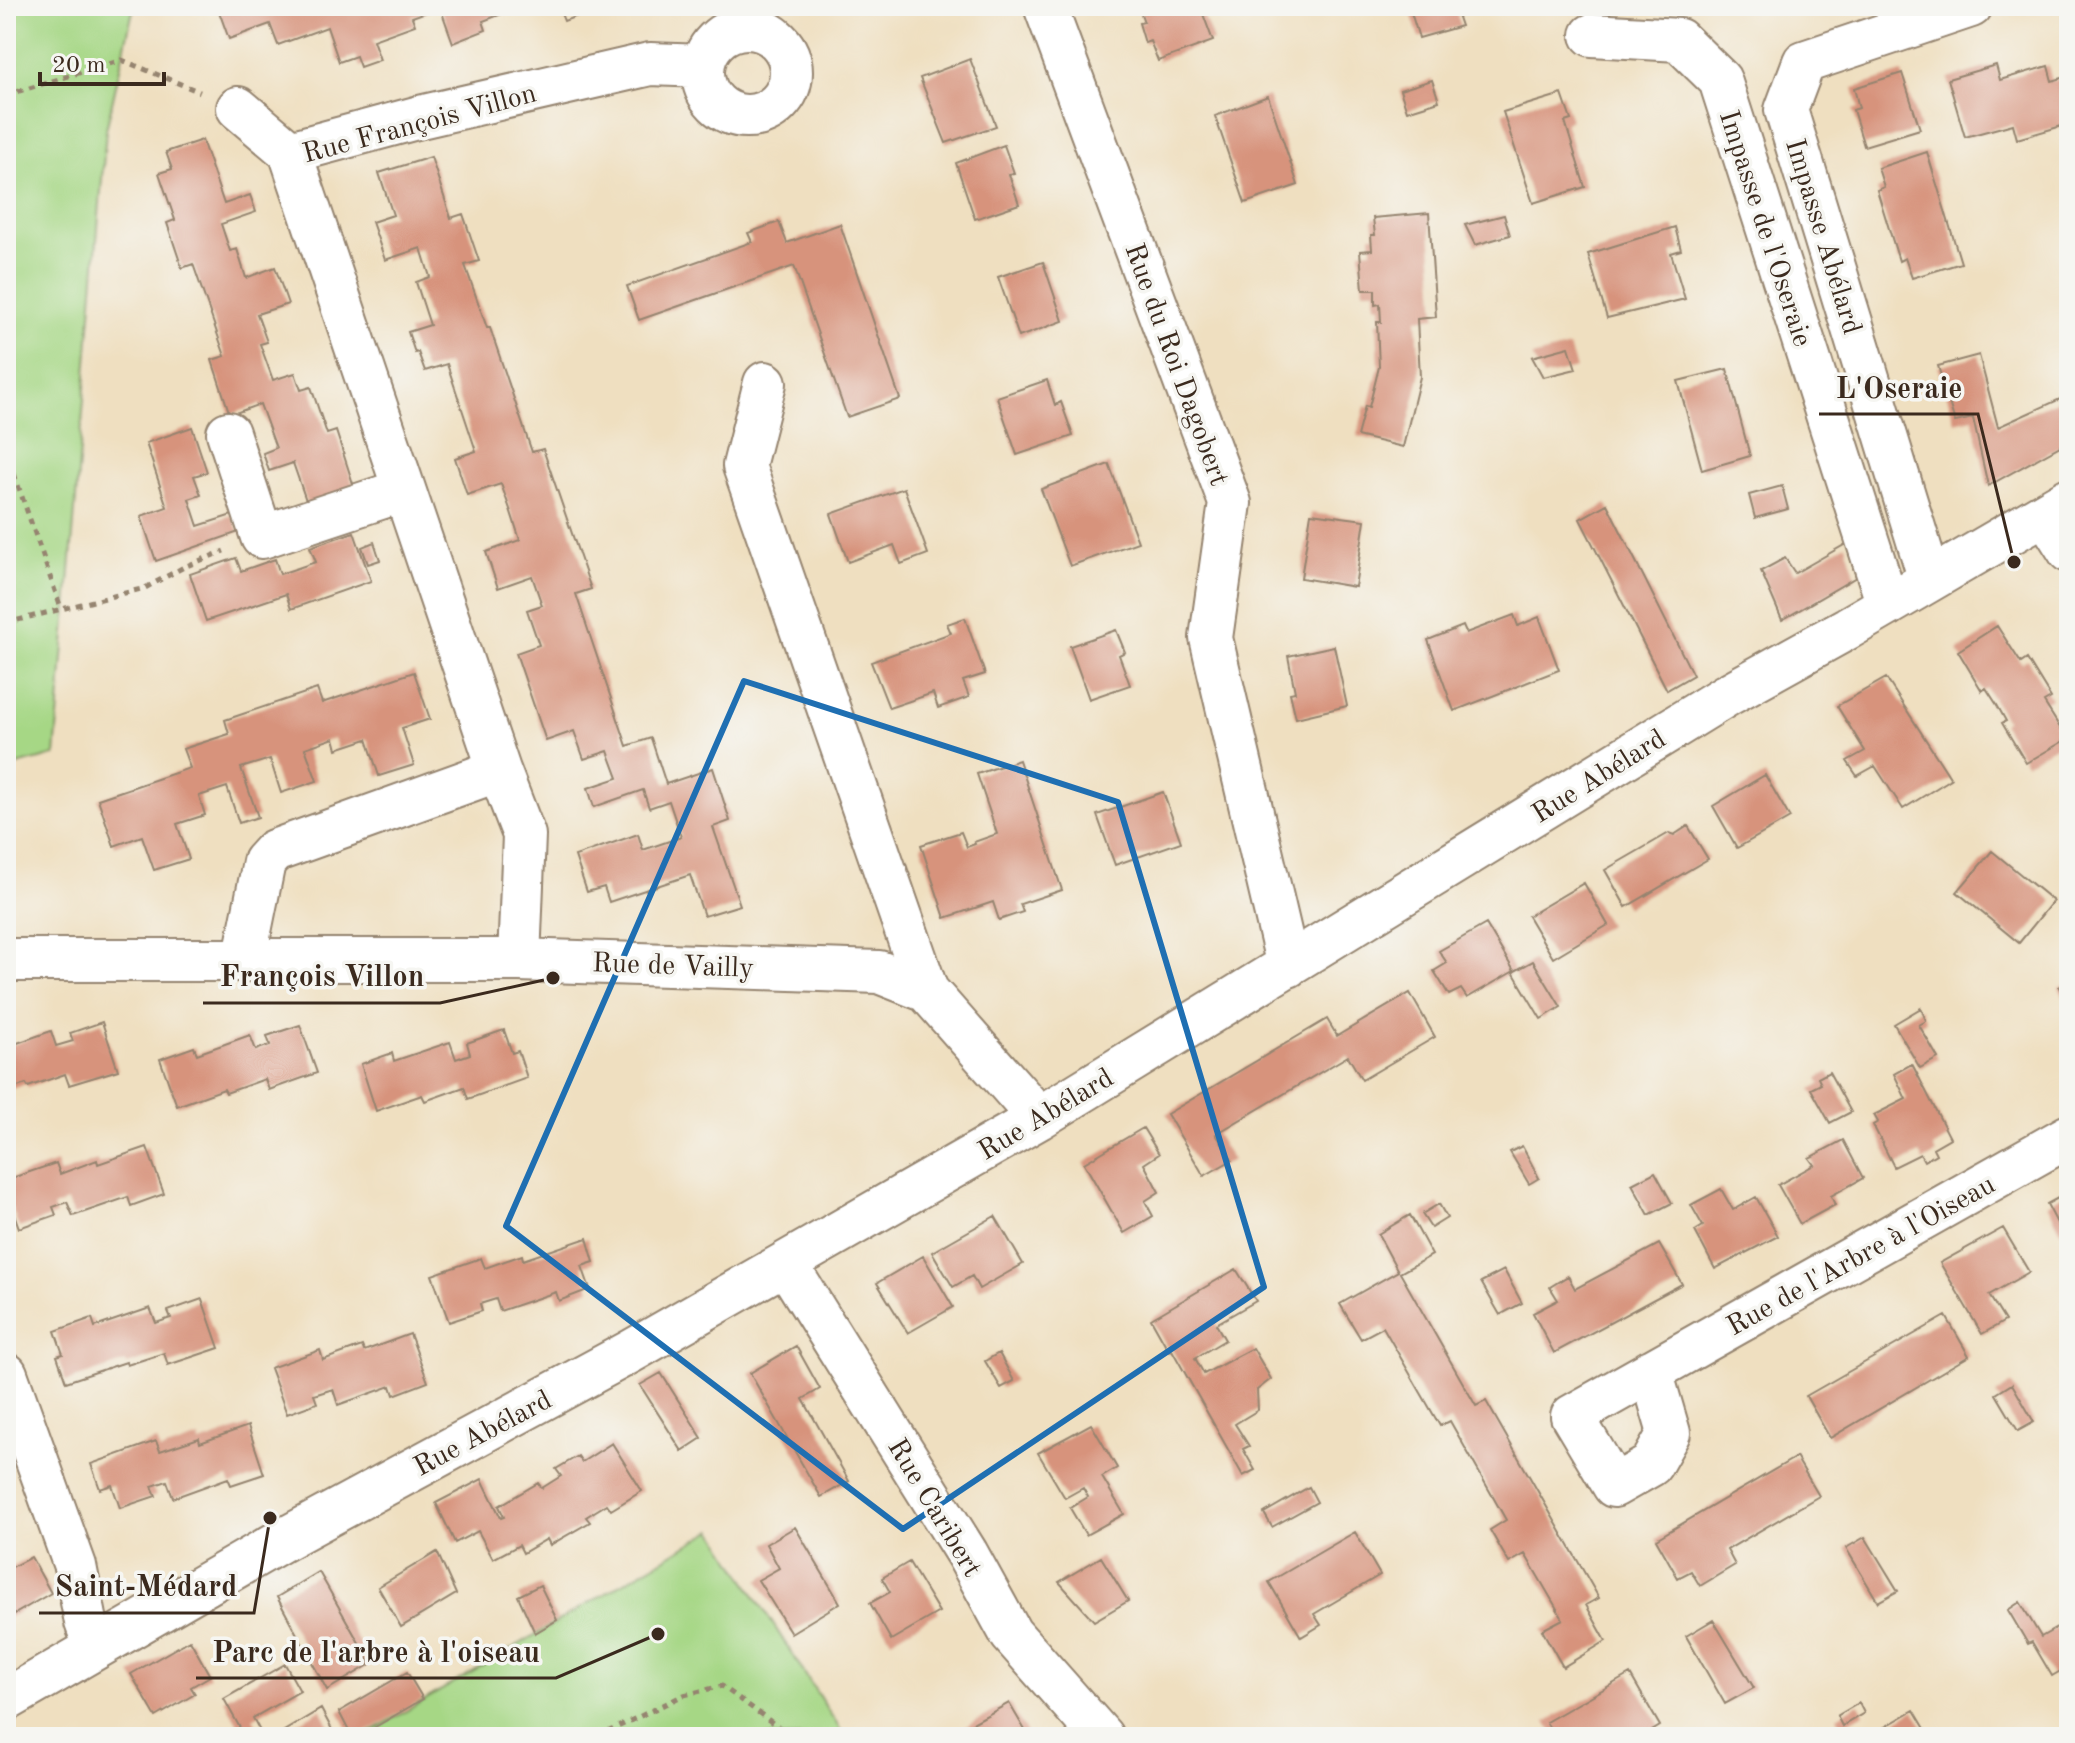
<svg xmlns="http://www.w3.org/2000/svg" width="2075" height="1743" font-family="'Old Standard TT',serif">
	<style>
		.green { fill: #a6d785; stroke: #708052; stroke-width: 2 }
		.building { fill: #d7937c }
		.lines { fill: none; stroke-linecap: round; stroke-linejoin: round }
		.minor-casing { stroke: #95846f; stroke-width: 46 }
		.path { stroke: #95846f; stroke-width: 5; stroke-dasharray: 6 6; stroke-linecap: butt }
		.minor { stroke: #fff; stroke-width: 42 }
		.marked { fill: none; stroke: #1f6fb2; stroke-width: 6; stroke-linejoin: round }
		.labels { text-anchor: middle; stroke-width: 7; stroke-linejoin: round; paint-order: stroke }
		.street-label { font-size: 28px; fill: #3b2a1e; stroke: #f6f6f2 }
		.leader { fill: none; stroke: #3b2a1e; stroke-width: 3 }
		.callout-dot { fill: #3b2a1e; stroke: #f6f6f2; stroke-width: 3 }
		.callout-label { font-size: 30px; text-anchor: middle; font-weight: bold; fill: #3b2a1e; stroke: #f6f6f2; stroke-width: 7; stroke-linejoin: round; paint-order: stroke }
	</style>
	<rect width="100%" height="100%" fill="#f6f6f2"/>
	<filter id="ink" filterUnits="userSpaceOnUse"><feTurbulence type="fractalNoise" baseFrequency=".0125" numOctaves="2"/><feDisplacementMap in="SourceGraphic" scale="16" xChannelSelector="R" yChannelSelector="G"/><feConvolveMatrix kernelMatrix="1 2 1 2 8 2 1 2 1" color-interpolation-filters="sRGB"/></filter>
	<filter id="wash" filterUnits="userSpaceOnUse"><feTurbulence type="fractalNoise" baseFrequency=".006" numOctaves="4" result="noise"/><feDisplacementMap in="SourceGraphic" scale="32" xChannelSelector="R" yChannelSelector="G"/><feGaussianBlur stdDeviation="1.8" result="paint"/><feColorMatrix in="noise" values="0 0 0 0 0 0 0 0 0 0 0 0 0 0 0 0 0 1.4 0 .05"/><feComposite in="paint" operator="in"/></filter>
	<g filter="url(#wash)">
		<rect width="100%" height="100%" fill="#efdfc0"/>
		<path class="green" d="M6,6H134L106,130L55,755L6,768Z
			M713,1530L845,1737H362Z"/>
		<g id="blocks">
			<path class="building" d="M217,6H534L513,14L512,10L483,21L486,30L453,43L440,7L412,17L415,25L373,40L380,60L360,67L356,56L339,62L327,27L278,45L270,24L229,39Z
				M558,6H604L564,21Z
				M1138,6H1200L1213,41L1158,61L1150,41L1145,43L1139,23L1144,22Z
				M1409,6H1454L1461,26L1419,38Z
				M970,59L996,126L946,143L920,78Z
				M1996,65L2000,80L2048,66L2052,81L2069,76V137L2065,125L2017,139L2013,124L1965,137L1948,79Z
				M1902,73L1920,129L1864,146L1853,110L1859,108L1854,88Z
				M1432,80L1439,101L1407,111L1400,90Z
				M1562,94L1571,120L1565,122L1585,187L1533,203L1503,112Z
				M1268,96L1298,185L1245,203L1215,116Z
				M202,140L224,204L250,195L256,212L221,224L230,251L237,249L246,278L275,267L288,304L257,314L267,342L260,344L273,380L295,373L301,390L311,387L327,434L336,431L356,493L309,509L293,463L269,471L263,453L276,448L260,404L230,415L212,360L225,356L193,264L182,268L167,223L175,220L159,173L172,169L166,152Z
				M1004,145L1014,173L1009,174L1019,204L975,219L956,163Z
				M1927,152L1961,263L1912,278L1905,258L1899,261L1877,190L1884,187L1878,168Z
				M431,157L451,218L463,214L479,261L465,265L487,328H490L532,452L543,449L591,589L576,594L627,746L651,738L666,784L713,768L730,821L713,827L740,905L704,916L690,875L609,902L604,887L587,892L575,856L638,834L643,850L681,837L669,801L649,808L643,790L594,807L588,788L618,778L608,751L584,759L574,731L546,741L516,653L539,645L527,610L542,605L532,576L498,588L486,552L520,540L511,512L501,484L467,495L455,458L476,451L447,364L425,371L418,352L415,353L408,332L430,325L416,282L430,277L421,248L385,260L372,222L393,215L379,173Z
				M1429,213L1436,317L1417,319L1420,377L1403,447L1357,436L1365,406L1369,407L1379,367L1377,322H1381L1380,304L1375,305V290H1363L1360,251L1372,250L1371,235H1375L1373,218Z
				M1504,215L1510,235L1475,245L1465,225Z
				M779,222L787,243L840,224L900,399L847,417L794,266L639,320L627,286L752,242L748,233Z
				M1675,227L1681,250L1671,253L1685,299L1607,318L1588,254Z
				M1043,262L1063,321L1019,337L998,277Z
				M1569,347L1576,369L1543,377L1532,357Z
				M1979,355L1998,427L2069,395V441L1988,486L1973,418L1955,422L1938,366Z
				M1727,369L1750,456L1702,470L1678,381Z
				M1047,380L1055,405L1061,402L1073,436L1017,455L997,397Z
				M192,427L207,472L194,476L201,495L189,499L198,526L232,515L239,532L156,561L141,516L167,507L146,443Z
				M1109,464L1138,542L1070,566L1041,489Z
				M1782,486L1788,509L1755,518L1749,495Z
				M904,488L928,554L901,564L894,545L848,562L831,514Z
				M1607,504L1693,675L1667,690L1580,519Z
				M1311,513L1365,520L1355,587L1301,578Z
				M354,532L371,581L291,609L286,594L206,621L190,574L236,558L241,571L275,559L280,574L316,562L310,547Z
				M374,542L380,560L368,564L362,547Z
				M1846,544L1856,577L1782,620L1761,571L1785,558L1795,573Z
				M1514,615L1518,626L1539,617L1559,670L1454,711L1428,640L1463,626L1466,633Z
				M965,618L985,674L963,681L969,697L938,708L933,693L889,708L871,662L951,633L947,624Z
				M1997,626L2021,663L2027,659L2051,698L2044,702L2067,739L2026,763L2002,723L2006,721L1997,705L1986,688L1982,691L1958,651Z
				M1116,630L1125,652L1119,655L1130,685L1089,699L1070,646Z
				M1334,646L1347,706L1296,718L1290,693L1295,692L1288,656Z
				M414,672L430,719L402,728L414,765L379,776L367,739L337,749L334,738L305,748L317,781L281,793L270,759L241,768L258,817L239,823L227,787L199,796L205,815L177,824L189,859L154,870L142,836L114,846L98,799L190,768L183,749L229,734L225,720L317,689L322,703Z
				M1886,678L1951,779L1903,809L1875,766L1857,776L1847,761L1865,751L1837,706Z
				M1019,760L1062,890L1020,904L1023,912L999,920L993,902L945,918L921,845L961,832L967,847L975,844L974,842L997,834L977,774Z
				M1765,775L1790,818L1737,848L1713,806Z
				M1163,792L1181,842L1115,865L1097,815Z
				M1688,826L1708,859L1626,907L1605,870L1669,833L1674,835Z
				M1992,851L2053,901L2019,943L1957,892Z
				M1584,883L1608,925L1553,958L1528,916Z
				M1486,924L1514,971L1467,998L1461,989L1449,995L1434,971L1447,963L1439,951Z
				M1533,961L1561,1007L1541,1019L1513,972Z
				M2069,982V1008L2059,987Z
				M1410,993L1435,1037L1362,1080L1348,1056L1216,1134L1232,1160L1204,1176L1167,1114L1327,1019L1337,1036Z
				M1921,1008L1926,1021L1919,1025L1938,1058L1920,1068L1894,1024Z
				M102,1022L118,1070L69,1085L65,1074L28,1087L26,1084L6,1091V1047L51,1031L56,1046L73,1041L70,1033Z
				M300,1025L317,1073L269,1090L265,1079L226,1093L224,1089L177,1106L160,1059L194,1047L197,1054L250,1035L256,1050L270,1045L267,1036Z
				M504,1030L512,1053L518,1051L527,1078L468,1099L464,1087L425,1101L422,1095L376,1111L361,1064L392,1053L394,1061L450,1042L456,1059L470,1054L467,1043Z
				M1912,1064L1950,1138L1933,1148L1936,1154L1924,1161L1920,1154L1894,1167L1873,1125L1878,1122L1874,1115L1906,1099L1894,1074Z
				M1829,1072L1851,1112L1830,1123L1811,1089L1821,1084L1818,1078Z
				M1143,1128L1159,1154L1144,1164L1159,1192L1145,1201L1153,1216L1124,1233L1084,1163Z
				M1843,1140L1863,1178L1831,1196L1835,1205L1800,1224L1778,1185L1814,1165L1809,1158Z
				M1522,1146L1539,1178L1529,1184L1510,1152Z
				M147,1147L164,1194L131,1206L128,1197L73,1216L67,1202L53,1207L56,1215L19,1228L12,1208L6,1210V1180L56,1163L60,1174L97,1160L98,1164Z
				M1655,1172L1672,1203L1649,1215L1632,1184Z
				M1721,1189L1733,1210L1756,1197L1778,1236L1715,1269L1695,1231L1703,1226L1691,1205Z
				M2069,1192V1246L2047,1204Z
				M1439,1204L1447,1218L1431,1228L1422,1214Z
				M1410,1215L1432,1255L1400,1273L1476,1406L1486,1401L1599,1598L1586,1605L1606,1641L1563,1667L1542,1630L1563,1619L1525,1554L1509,1563L1490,1530L1506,1520L1450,1421L1440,1426L1383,1327L1361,1339L1340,1304L1398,1271L1378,1234Z
				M995,1216L1023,1264L979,1289L972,1276L953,1287L932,1252Z
				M2003,1228L2029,1272L1989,1295L2005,1321L1982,1334L1940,1263Z
				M587,1238L594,1262L582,1266L590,1289L559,1301L556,1292L500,1311L496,1299L480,1304L482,1311L449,1322L432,1275L481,1258L485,1268L522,1255L523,1260Z
				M1659,1244L1682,1284L1554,1353L1533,1313L1558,1300L1550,1287L1568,1276L1575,1289Z
				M923,1256L953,1307L908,1333L877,1283Z
				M1236,1269L1256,1301L1216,1324L1225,1340L1195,1358L1204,1374L1253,1348L1271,1379L1257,1390L1258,1410L1235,1424L1249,1446L1243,1449L1255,1470L1243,1476L1172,1350L1169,1351L1151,1319Z
				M1504,1270L1522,1303L1500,1315L1481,1282Z
				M202,1299L219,1348L168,1365L164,1353L127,1365L126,1362L66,1382L57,1356L63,1354L55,1331L92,1318L95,1327L150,1308L156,1323L171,1318L168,1311Z
				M1946,1316L1969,1356L1830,1438L1806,1396Z
				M410,1334L428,1382L394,1395L391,1386L338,1405L333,1389L314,1395L317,1403L287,1414L270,1368L320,1350L323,1360L362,1346L364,1351Z
				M796,1346L820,1389L803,1399L849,1481L821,1497L750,1373Z
				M999,1353L1014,1381L1001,1388L985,1361Z
				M661,1373L702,1438L682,1451L640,1385Z
				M2012,1384L2034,1422L2018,1431L1996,1394Z
				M1091,1424L1117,1468L1102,1477L1124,1514L1086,1535L1070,1508L1088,1497L1083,1488L1065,1498L1038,1453Z
				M248,1426L264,1474L231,1485L228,1478L173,1498L167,1481L152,1486L156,1496L120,1508L112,1485L100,1489L91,1464L156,1441L160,1451L199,1438L200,1443Z
				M612,1443L642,1491L611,1510L607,1504L586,1517L590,1522L550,1545L547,1539L523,1553L519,1545L493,1559L478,1531L455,1543L436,1503L482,1479L501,1518L504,1517L499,1506L538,1483L542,1488L561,1476L556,1469L578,1456L582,1462Z
				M1796,1457L1819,1496L1727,1550L1735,1565L1700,1586L1691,1571L1678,1578L1656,1539Z
				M1309,1487L1317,1502L1272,1527L1264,1513Z
				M795,1527L840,1603L791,1633L758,1580L779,1568L766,1544Z
				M1355,1532L1380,1575L1314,1614L1321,1625L1301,1637L1269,1582Z
				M1865,1537L1898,1591L1878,1602L1846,1548Z
				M437,1552L456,1594L401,1627L378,1587Z
				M31,1557L51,1593L6,1619V1564L9,1562L12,1567Z
				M1101,1557L1128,1601L1094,1621L1059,1582Z
				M909,1562L939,1612L891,1640L870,1603L890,1592L882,1578Z
				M319,1572L371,1664L327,1690L277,1597Z
				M540,1585L557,1620L535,1633L518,1596Z
				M2020,1602L2041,1637L2069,1621V1666L2052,1676L2032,1642L2028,1644L2008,1610Z
				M1713,1620L1754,1688L1725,1704L1686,1636Z
				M190,1640L210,1676L191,1687L195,1694L156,1717L131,1674Z
				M285,1664L300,1691L253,1718L261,1733L254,1737H245L224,1699Z
				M407,1672L423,1699L358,1737H352L339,1712Z
				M1630,1674L1660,1726L1642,1737H1555L1546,1722Z
				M1009,1703L1029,1737H947Z
				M1859,1703L1864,1713L1842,1726L1837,1716Z
				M321,1709L336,1737H274Z
				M1914,1710L1930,1737H1872L1871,1735Z"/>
		</g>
	</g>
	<g filter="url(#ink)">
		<use href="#blocks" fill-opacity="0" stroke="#95846f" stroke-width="2"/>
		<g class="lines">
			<g class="minor-casing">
				<path id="minor" d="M1045,6L1230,503L1211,638L1288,966
					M703 72a44 44 0 1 1 88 0a44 44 0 1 1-88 0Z
					M1592,35L1679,40L1720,80L1888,605
					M238,108L290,152
					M765,383L744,466L927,991
					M228,433L262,537L404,490
					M2045,513L2069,551
					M1930,580L1786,110L1804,62L1971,6
					M499,770L290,152L420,117L650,64L703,66
					M6,960H519L879,972L927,991L1039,1118
					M244,961L264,862L274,851L499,770L524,835L519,960
					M786,1264L967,1554L1011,1634L1102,1737
					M1651,1371L1669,1433L1651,1465L1614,1486L1572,1416L2069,1136
					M6,1374L75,1566L86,1622L95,1647
					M6,1700L279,1542L630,1352L1039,1118L1727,695L1848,628L2069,499"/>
			</g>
			<path class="path" d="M6,95L122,60L200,92
				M6,451L61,608
				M6,623L145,588L184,567L224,551
				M597,1737L684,1695L722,1686L792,1737"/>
			<use href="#minor" class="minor"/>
		</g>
	</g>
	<path class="marked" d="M744,681L1118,802L1264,1287L903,1529L506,1226Z"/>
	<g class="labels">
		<g class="street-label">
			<text transform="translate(419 122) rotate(-15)" y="10">Rue François Villon</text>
			<text transform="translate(1767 228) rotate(72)" y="10">Impasse de l'Oseraie</text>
			<text transform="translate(1825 236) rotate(73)" y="10">Impasse Abélard</text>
			<text transform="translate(1178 364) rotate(70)" y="10">Rue du Roi Dagobert</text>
			<text transform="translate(1598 775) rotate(-32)" y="10">Rue Abélard</text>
			<text transform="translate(673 964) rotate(2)" y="10">Rue de Vailly</text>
			<text transform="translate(1045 1113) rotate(-31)" y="10">Rue Abélard</text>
			<text transform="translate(1860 1254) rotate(-29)" y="10">Rue de l'Arbre à l'Oiseau</text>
			<text transform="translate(482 1432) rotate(-28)" y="10">Rue Abélard</text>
			<text transform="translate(936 1507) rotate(59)" y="10">Rue Caribert</text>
		</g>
	</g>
	<path class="leader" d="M2014 562L1978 414H1819M553 978L440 1003H203M270 1518L254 1613H39M658 1634L556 1678H196"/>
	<g class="callout-dot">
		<circle cx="2014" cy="562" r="8"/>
		<circle cx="553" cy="978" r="8"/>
		<circle cx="270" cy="1518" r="8"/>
		<circle cx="658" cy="1634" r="8"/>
	</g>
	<g class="callout-label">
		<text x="1899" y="398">L'Oseraie</text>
		<text x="322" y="986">François Villon</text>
		<text x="146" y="1596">Saint-Médard</text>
		<text x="376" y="1662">Parc de l'arbre à l'oiseau</text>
	</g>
	<rect width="2075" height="1743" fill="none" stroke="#f6f6f2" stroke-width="32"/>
	<path d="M40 72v12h124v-12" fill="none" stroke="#3b2a1e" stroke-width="4"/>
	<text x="52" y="72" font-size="24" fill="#3b2a1e" stroke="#f6f6f2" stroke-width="6" paint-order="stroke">20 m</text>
</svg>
